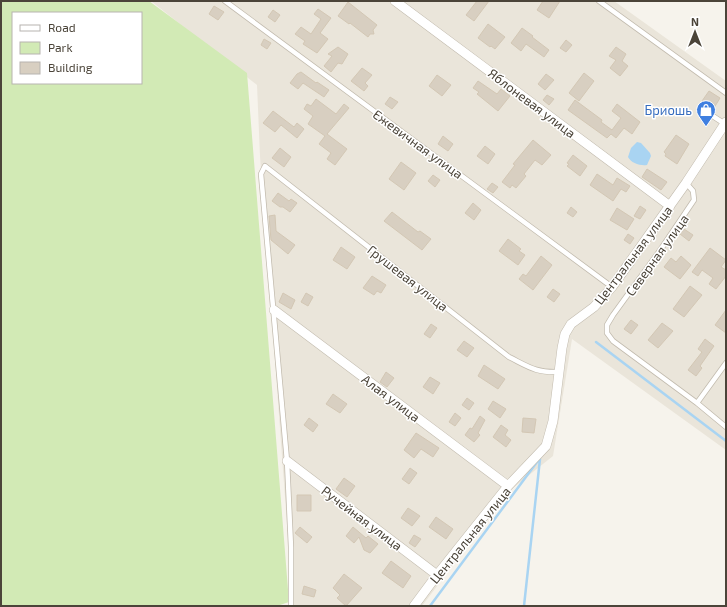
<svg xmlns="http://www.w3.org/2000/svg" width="727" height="607" font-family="'Exo 2',sans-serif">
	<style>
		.residential { fill: #eae5da }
		.green { fill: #d2eab5; fill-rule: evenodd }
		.water { fill: #a9d4f2 }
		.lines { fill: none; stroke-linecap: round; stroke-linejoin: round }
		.stream { stroke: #a9d4f2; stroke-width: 2.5 }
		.building { fill: #d8cfc1; stroke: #d3c7b4 }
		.service-casing { stroke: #c2bbae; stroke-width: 6 }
		.minor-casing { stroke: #c2bbae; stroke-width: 10 }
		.service { stroke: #fff; stroke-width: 4.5 }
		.minor { stroke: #fff; stroke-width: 9 }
		.labels { text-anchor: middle; stroke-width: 3; stroke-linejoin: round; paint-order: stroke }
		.street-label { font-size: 13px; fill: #4b4439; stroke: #fff }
		.shop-label { font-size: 13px; fill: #366cbe; stroke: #fff; text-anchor: end }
	</style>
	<rect width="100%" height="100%" fill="#f6f3ec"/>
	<path class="residential" d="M151,1H614L726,81V450L572,339L553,456L509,491L422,606H293L260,156L257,85Z"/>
	<path class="green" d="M1,1H149L247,73L289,602L277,606H1ZM13,13H141V83H13Z"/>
	<path class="water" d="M637,142L641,143L650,153L651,156L647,165C640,166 631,163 628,157L631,148Z"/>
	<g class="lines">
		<path class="stream" d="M596,342L726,441
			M430,606L540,458
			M524,606L540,459"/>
	</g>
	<path class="building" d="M477,1H489L474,21L466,15Z
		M543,1H560L549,18L537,10Z
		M348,2L377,25L373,30L374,34H370L368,37L350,23L349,24L338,16Z
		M214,6L224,12L218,20L209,14Z
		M318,9L331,18L320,33L328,39L317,53L303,44L305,41L295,34L301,27L311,34L321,19L314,14Z
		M273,10L280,15L275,22L268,17Z
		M488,24L505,37L495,49L491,46L490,47L478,38Z
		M522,28L533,36L532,37L549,50L544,57L526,44L521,51L511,43Z
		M264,39L271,43L267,49L261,45Z
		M566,40L572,45L566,52L560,48Z
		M338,47L348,54L342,64L338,63L331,72L324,66L332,56L328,54Z
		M616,47L626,54L622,61L628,66L620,76L610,68L616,60L609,56Z
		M362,68L372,75L365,83L368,86L364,91L351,81Z
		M301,72L316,83L317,82L329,90L324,97L303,83L298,89L290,83L297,74Z
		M584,73L594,81L579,101L569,93Z
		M546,74L554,80L545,90L538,84Z
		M437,75L451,85L442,96L429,86Z
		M478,81L497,94L501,89L510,96L498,111L477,94L479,92L473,88Z
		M709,91L720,98L714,108L702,101Z
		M547,95L554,99L549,105L543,100Z
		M390,97L398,102L392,109L385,104Z
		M316,99L336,114L344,104L349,108L327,134L347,149L335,165L327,159L331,153L319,144L325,136L308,124L313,116L304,109L307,104L311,106Z
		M575,100L602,120L601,122L612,130L621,118L612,111L617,104L640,122L632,134L624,128L616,138L611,134L607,138L568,110Z
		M273,111L294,127L297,123L304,129L297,138L281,125L275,132L263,123Z
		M676,135L689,144L677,164L665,156L666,154L664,152Z
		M443,136L453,144L448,151L438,144Z
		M533,140L551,155L542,165L535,160L524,174L526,176L516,188L512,185L510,188L502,182L515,165L513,164Z
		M485,146L495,154L488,164L477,156Z
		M280,148L291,157L284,167L272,158Z
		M573,155L587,166L580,176L567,166L569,164L567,163Z
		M401,162L416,173L404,190L389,179Z
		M647,169L667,182L661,190L642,177Z
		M597,174L613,185L617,178L630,186L626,192L621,189L613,201L590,185Z
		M433,175L440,180L435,187L428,181Z
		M492,183L498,187L493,193L487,189Z
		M278,193L289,201L291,199L297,203L290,212L283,207H280L272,201Z
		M473,203L481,210L474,220L465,213Z
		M640,206L646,210L640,219L634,216Z
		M571,207L577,212L573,217L567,213Z
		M617,208L634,219L627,230L610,220Z
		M392,212L418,232L420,231L431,239L422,250L384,221Z
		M275,215L276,231L295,245L288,254L271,240L269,216Z
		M684,229L693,235L689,241L680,234Z
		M628,234L634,238L630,244L624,240Z
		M508,239L521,249L519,251L525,255L518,265L499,251Z
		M341,247L355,257L347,269L333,260Z
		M710,248L726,260L721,267L726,270V276L716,289L709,284L713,278L702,270L698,276L692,272Z
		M541,256L552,265L533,290L519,279L523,274L526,276Z
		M681,256L691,265L680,279L664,267L671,258L676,262Z
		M372,276L386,285L381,293L377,291L374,295L363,288Z
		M690,286L702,295L684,317L673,309Z
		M553,289L560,294L554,302L547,297Z
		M283,293L295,300L291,309L279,302Z
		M306,293L313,297L308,306L301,302Z
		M726,310V333L715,325Z
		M631,320L638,325L631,334L624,329Z
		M662,323L673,331L658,348L648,340Z
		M431,324L437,328L430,338L424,334Z
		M705,339L714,346L700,366L702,368L696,376L688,370L702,352L698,349Z
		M464,341L474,348L467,357L457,350Z
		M484,365L505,379L498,389L478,376Z
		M386,372L394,378L387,387L380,382Z
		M430,377L440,383L433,394L423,387Z
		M333,394L347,404L340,413L326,404Z
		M467,398L474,403L469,410L462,405Z
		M493,401L506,409L500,418L488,409Z
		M455,413L461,418L455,426L449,422Z
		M480,416L485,420L478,433L480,435L474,442L465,435L470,428L472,429Z
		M309,418L318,425L313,432L304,425Z
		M523,418L536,419L534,433L522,432Z
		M501,425L508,430L505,435L511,440L506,447L493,437Z
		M416,433L439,448L433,457L421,449L414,458L404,450Z
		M410,468L417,473L409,484L402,479Z
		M344,478L355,486L347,497L336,489Z
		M297,495H311V511H297Z
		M408,508L420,516L412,526L401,518Z
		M436,517L453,529L446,539L429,527Z
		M300,527L312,537L307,543L295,533Z
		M353,527L366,538L368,536L378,544L370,553L364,550L359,537L354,543L346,536Z
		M414,535L421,539L415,547L409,543Z
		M391,561L411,576L403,588L382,573Z
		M344,574L362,588L346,606L337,598L340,595L333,588Z
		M304,586L316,590L314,597L302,594Z"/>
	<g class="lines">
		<g class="service-casing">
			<path id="service" d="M225,1L612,287
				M599,1L726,93
				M702,109L725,124
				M686,183L693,191L694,200L661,249L613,315L607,325V333L613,341L697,403L726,427
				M697,403L726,363
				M291,606V547L287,461L261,174L265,166L509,357C529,367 536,373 559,372"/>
		</g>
		<g class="minor-casing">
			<path id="minor" d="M395,1L670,206
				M274,310L508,486
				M287,461L437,575
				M414,606L437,575L508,486L546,446L553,421L562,348L565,334L571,324L594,307L612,287L686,183L726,122"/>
		</g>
		<use href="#service" class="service"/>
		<use href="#minor" class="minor"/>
	</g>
	<defs>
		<g id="shop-pin" transform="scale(1)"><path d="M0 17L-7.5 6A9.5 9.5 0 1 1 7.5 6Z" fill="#3f7fe0" stroke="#fff"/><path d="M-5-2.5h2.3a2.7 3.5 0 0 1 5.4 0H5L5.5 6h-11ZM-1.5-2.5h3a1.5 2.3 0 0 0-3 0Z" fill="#fff"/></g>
	</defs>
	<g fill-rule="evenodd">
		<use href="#shop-pin" x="706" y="110"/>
	</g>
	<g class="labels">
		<g class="street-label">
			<text transform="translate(532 103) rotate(37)" y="5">Яблоневая улица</text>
			<text transform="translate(418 144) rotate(36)" y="5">Ежевичная улица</text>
			<text transform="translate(633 255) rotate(-53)" y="5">Центральная улица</text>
			<text transform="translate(657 255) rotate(-54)" y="5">Северная улица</text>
			<text transform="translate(408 278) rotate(38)" y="5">Грушевая улица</text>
			<text transform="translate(391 398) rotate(37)" y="5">Алая улица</text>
			<text transform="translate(362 518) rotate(37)" y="5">Ручейная улица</text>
			<text transform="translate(470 535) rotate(-51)" y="5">Центральная улица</text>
		</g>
		<g class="shop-label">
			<text x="692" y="115">Бриошь</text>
		</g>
	</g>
	<rect width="727" height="607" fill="none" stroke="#4b4439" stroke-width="4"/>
	<rect x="12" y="12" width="130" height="72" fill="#ffffff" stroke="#b7b4b0"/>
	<rect x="20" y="25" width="20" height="6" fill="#ffffff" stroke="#b7b4b0"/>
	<text x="48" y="32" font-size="12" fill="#4b4439">Road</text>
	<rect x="20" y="42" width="20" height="12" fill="#d2eab5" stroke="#b7b4b0"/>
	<text x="48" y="52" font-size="12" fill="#4b4439">Park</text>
	<rect x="20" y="62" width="20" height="12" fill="#d8cfc1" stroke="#b7b4b0"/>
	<text x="48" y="72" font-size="12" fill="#4b4439">Building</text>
	<g transform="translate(695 32)" stroke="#ffffff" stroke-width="3" paint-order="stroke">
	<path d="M0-3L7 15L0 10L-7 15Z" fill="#4b4439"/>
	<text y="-6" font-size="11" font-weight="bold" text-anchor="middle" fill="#4b4439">N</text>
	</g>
</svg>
